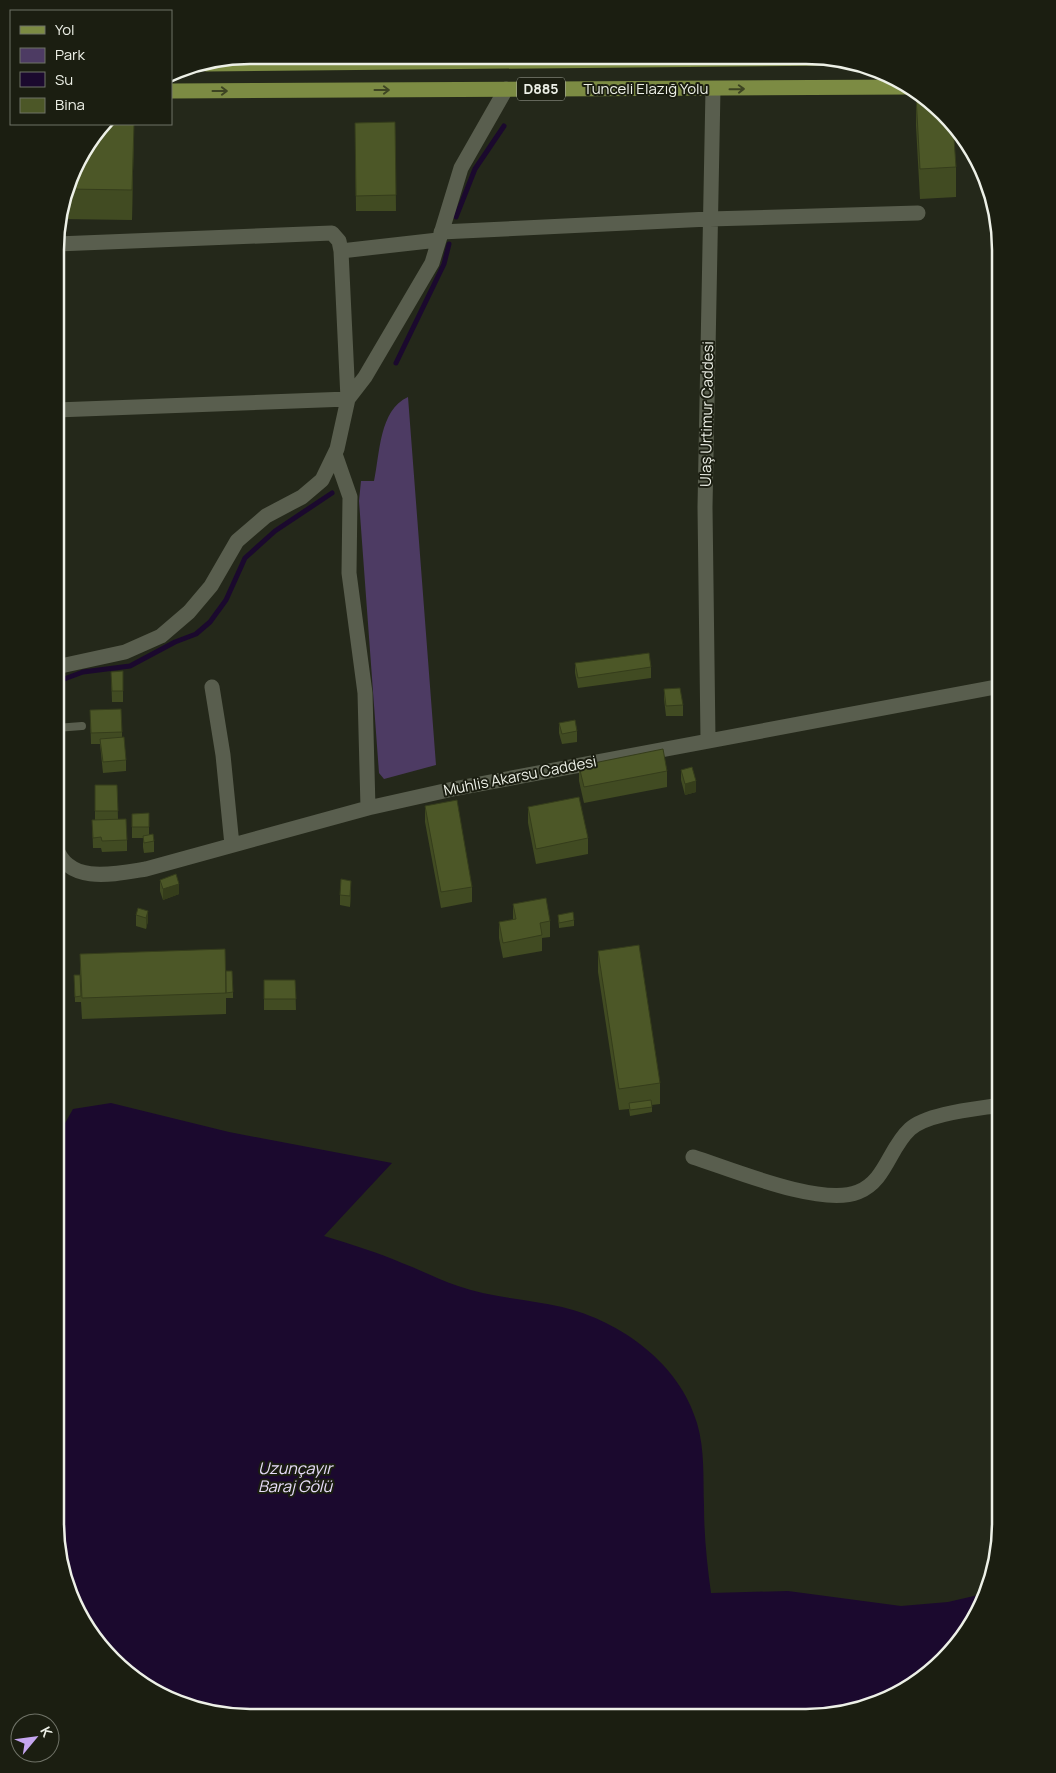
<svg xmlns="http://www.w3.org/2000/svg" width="1056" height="1773" font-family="Manrope,sans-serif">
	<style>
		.green { fill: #4d3b63 }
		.water { fill: #1b092e }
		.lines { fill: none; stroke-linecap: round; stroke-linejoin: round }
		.stream { stroke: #1b092e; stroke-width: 5 }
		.service { stroke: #595e4e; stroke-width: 8 }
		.minor { stroke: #595e4e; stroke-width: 15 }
		.primary { stroke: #7c8b43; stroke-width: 15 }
		.wall { fill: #414b22 }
		.shaded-wall { fill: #353d1b }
		.building { fill: #4c5727; stroke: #353d1b }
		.oneway { stroke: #3d4422 }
		.labels { text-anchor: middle; stroke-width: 4; stroke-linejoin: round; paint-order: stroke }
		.shield { fill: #1b1e11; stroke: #aeb1a7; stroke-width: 1 }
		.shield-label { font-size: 14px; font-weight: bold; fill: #edf0e7 }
		.street-label { font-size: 15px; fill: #edf0e7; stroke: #1b1e11 }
		.water-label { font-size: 16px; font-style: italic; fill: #e9defb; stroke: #1b1e11 }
		.rim { fill: none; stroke: #edf0e7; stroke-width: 2.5 }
	</style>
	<rect width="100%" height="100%" fill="#24281a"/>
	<path class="green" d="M408,397L436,765L384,779L379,773L359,501L361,481H374C380,454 379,410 408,397Z"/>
	<path class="water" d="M111,1103L229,1132L392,1163L324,1236C350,1244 377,1252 402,1263C421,1270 439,1280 458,1286C492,1298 528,1299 562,1307C621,1321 680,1364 697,1423C705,1450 703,1478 704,1506C704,1535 707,1564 711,1593L788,1591L901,1606L948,1602L987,1593L961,1642L925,1678L881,1703L807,1718L224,1716L175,1703L131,1678L95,1642L70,1598L55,1524V1141L73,1109Z"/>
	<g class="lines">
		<path class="stream" d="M456,217L475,169L504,126
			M396,363L444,264L449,244
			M56,682L83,672L130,666L175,642L196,634L210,622L226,600L245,558L275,531L332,493"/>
		<path class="service" d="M56,728L82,726"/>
		<path class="minor" d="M441,232L709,219L918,213
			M341,251L438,240
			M56,410L348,399L341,251L339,241L332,233L57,244
			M335,454L350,497L349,573L365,693L368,808
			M56,667L125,652L161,636L189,612L211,586L237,541L266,516L302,497L322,480L337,449L348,399L365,377L432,263L461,168L506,89
			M212,687L223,755L232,845
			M708,739L705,507L713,89
			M56,847C68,885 115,874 146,869L368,808L453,789L1001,686
			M693,1157C731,1169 821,1207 858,1192C886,1181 889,1148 910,1129C928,1113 977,1109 1001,1105"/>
		<path class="primary" d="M206,64L838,58
			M171,91L911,87"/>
	</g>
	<path class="wall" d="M916,96L956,167V197L920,199L916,126Z
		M395,122L396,211H356L355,123Z
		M134,124L132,220L60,219V215L75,163Z
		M575,663L651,667V678L578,688L575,673Z
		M123,671V702H112L111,672Z
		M664,689L683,705V716H666L664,699Z
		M90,710L122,732V737L126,760V771L103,773L100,744H91Z
		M559,723L577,731V742L562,744L559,733Z
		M579,766L667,771V787L584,803L579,781Z
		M681,770L696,792L685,795L681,780Z
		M95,785H117L118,819L127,840V851L102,852L101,848H93L92,820H95Z
		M425,806L472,887V902L441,908L425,822Z
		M528,807L588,838V854L536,864L528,823Z
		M149,813V835L154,841V852L144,853L143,847V838H132V814Z
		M160,880L179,894L163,900L160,891Z
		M351,891L350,907L340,905V895Z
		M513,904L550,921V937L542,938V951L503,958L499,938V922L513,920Z
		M148,911V921L146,929L136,926V915Z
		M558,915L574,920V926L559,928Z
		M598,951L660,1083V1104L652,1105V1112L630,1116L629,1109L619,1110L598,972Z
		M80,954L226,971L233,992V998H226V1014L82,1019L81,1002H75L74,975H80Z
		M264,980H295L296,1010H264Z"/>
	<path class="shaded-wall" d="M134,124L132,220V190Z
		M696,781V792L685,795V784Z
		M351,881V891L350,907V896Z
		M179,884V894L163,900V889Z
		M148,911V921L146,929V918Z"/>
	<path class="building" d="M925,95L953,124L956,167L920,169L916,96Z
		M395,122L396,195L356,196L355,123Z
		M105,124H134L132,190L68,189L75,163Z
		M649,653L651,667L578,678L575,663Z
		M123,671V691H112L111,672Z
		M680,688L683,705L666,706L664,689Z
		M121,709L122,732L91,733L90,710Z
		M575,720L577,731L562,734L559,723Z
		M124,737L126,760L103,762L100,739Z
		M663,749L667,771L584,787L579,766Z
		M692,767L696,781L685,784L681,770Z
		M95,785H117L118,811H95Z
		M579,797L588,838L536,849L528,807Z
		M457,800L472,887L441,892L425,806Z
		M149,813V827H132V814Z
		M126,819L127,840L102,841L101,837L93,838L92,820Z
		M153,834L154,841L144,843L143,836Z
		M176,874L179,884L163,889L160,880Z
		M341,879L351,881L350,896L340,895Z
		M546,898L550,921L540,923L542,935L503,943L499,922L516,919L513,904Z
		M138,908L148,911L146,918L136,915Z
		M573,912L574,920L559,923L558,915Z
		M639,945L660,1083L619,1089L598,951Z
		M225,949L226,993L82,998L80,954Z
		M226,971H232L233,992L226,993Z
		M74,975H80L81,996L75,997Z
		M264,980H295L296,999H264Z
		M651,1100L652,1107L630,1110L629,1103Z"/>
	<defs><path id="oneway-shaft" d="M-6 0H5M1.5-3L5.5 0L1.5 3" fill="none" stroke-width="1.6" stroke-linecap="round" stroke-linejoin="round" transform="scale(1.25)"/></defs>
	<g class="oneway">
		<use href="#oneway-shaft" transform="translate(737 89) rotate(-1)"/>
		<use href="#oneway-shaft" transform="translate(382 90)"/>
		<use href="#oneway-shaft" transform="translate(220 91)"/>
	</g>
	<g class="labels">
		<rect class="shield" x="517" y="77.5" width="48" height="23" rx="4"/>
		<g class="shield-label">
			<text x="541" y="94">D885</text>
		</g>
		<g class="street-label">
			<text x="646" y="94">Tunceli Elazığ Yolu</text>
			<text transform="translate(707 414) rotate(-89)" y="5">Ulaş Urtimur Caddesi</text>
			<text transform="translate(520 776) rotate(-11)" y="5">Muhlis Akarsu Caddesi</text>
		</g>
		<g class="water-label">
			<text x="295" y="1474">Uzunçayır<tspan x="295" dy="18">Baraj Gölü</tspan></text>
		</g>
	</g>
	<path d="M0 0H1056V1773H0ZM250 64H806A186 186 0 0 1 992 250V1523A186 186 0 0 1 806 1709H250A186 186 0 0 1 64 1523V250A186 186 0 0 1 250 64Z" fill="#1b1e11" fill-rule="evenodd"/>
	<path class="rim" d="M250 64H806A186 186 0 0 1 992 250V1523A186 186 0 0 1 806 1709H250A186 186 0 0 1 64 1523V250A186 186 0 0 1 250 64Z"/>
	<rect x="10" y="10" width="162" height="115" fill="#1b1e11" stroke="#6f7267"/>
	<rect x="20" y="26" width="25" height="8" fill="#7c8b43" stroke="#6f7267"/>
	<text x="55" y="35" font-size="15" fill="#edf0e7">Yol</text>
	<rect x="20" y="48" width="25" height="15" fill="#4d3b63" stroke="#6f7267"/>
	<text x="55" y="60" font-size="15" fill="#edf0e7">Park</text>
	<rect x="20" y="72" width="25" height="15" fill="#1b092e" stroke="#6f7267"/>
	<text x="55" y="85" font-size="15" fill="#edf0e7">Su</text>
	<rect x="20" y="98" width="25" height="15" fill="#4c5727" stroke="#6f7267"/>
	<text x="55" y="110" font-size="15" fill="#edf0e7">Bina</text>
	<g transform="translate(35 1738) rotate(61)"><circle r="24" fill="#1b1e11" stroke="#6f7267"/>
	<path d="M0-4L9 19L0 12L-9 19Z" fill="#c5a6f0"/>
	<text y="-8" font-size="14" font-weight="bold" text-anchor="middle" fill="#edf0e7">K</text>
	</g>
</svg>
